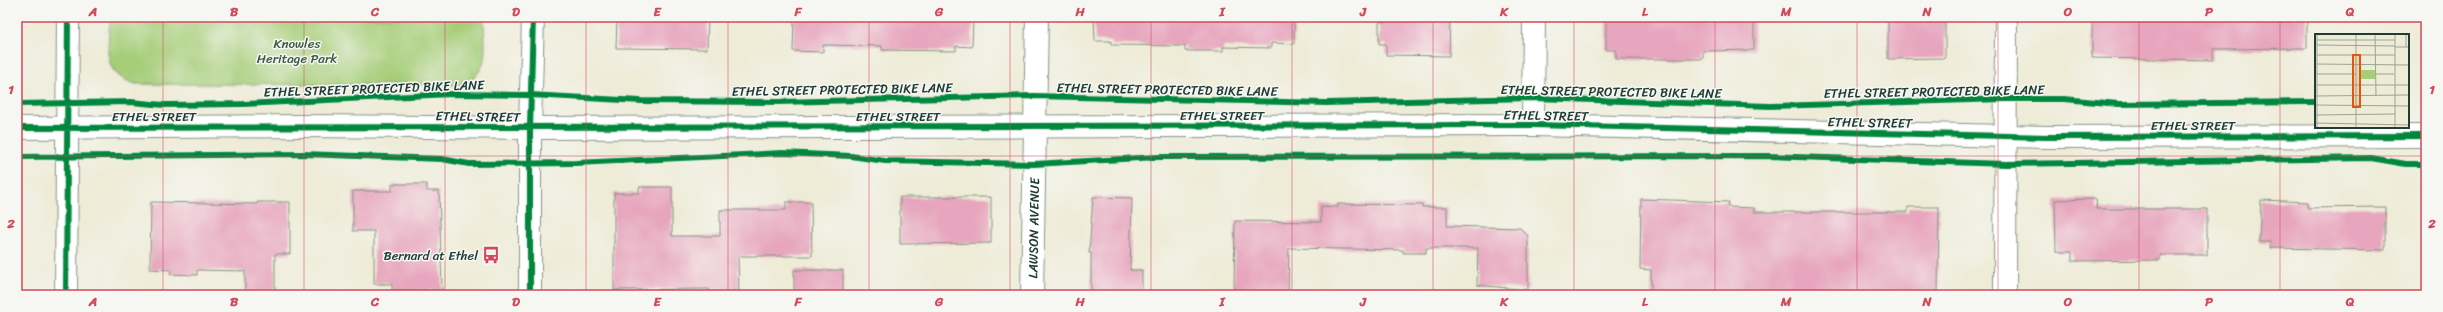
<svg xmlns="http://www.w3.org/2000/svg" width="2443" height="312" font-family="Sriracha,sans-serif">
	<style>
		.green { fill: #a6cd78; stroke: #628556 }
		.building { fill: #e7a6bd }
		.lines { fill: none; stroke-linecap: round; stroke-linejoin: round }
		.minor-casing { stroke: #869486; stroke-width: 24 }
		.tertiary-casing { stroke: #869486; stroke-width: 24 }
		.minor { stroke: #fff; stroke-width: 22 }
		.tertiary { stroke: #fff; stroke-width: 22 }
		.cycleway-casing { stroke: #f6f6f2; stroke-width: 8 }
		.cycleway { stroke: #00873e; stroke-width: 6 }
		.grid { fill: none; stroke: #d1495b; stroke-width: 1; stroke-opacity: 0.55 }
		.labels { text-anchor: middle; stroke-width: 3; stroke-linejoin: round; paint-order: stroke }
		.park-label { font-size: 13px; fill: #3a5a42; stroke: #f6f6f2 }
		.street-label { font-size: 13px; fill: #1f3d34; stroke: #f6f6f2 }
		.poi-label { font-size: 13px; fill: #1f3d34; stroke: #f6f6f2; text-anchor: end }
		.inset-road { fill: none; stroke: #9ba596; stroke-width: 1 }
		.view { fill: #de580e; fill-opacity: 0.15; stroke: #de580e; stroke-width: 2 }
		.inset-edge { fill: none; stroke: #1f3d34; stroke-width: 2 }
		.neatline { fill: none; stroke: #d1495b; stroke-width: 1.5 }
		.grid-label { font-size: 13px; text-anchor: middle; font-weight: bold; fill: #d1495b }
	</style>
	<rect width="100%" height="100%" fill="#f6f6f2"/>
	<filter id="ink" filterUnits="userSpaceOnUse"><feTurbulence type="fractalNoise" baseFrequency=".025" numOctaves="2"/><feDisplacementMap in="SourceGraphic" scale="8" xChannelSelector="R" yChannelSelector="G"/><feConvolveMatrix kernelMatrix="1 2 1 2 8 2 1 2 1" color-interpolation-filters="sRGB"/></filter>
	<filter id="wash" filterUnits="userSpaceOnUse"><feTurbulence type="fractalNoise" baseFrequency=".012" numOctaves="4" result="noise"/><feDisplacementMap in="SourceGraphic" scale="16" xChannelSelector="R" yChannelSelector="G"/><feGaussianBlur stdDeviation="0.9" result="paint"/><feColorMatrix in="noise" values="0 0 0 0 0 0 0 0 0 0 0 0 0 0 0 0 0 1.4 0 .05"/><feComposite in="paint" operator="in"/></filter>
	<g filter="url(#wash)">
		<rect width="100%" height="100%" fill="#eeebd7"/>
		<path class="green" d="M110,17H484C484,47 493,75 458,85L136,84C99,73 109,49 110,17Z"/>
		<g id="blocks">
			<path class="building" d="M617,17H708L707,49L616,48Z
				M794,17H973L972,47L956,46V51L882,50V46L823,45V52L793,51Z
				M1094,17H1294V44L1271,43V48L1223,47V51H1185V46L1111,45V41H1095Z
				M1386,17H1450L1449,56L1386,55V44H1379V22H1386Z
				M1606,17H1754V50L1703,51V59H1616V50H1606Z
				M1888,17H1945V58L1888,59Z
				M2092,17H2307V48L2213,49V60L2092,58Z
				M392,184H427V191H439L442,290H392V284H374V231H353V191H392Z
				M639,187H672V236H720V210H786V202H811L812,256H738L739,295H709V289L614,290V193H639Z
				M900,197H991V243L900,244Z
				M1093,197L1132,198L1130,270H1142V295H1091V253H1089Z
				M1641,199L1729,202L1728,207L1754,208V212H1908V207H1939L1938,295H1651V270L1640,269Z
				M2096,199L2097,209H2207V255H2160V260L2072,261V252H2056L2055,200Z
				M2261,200L2308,202V208L2385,207V250L2270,248V242H2259Z
				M151,202L258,204L257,202H290V254H275V295H245V271L197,270V275L170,274L171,270L150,269Z
				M1338,204L1422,205V207H1447V226L1520,228L1528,236V290L1477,285L1478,248H1426V253H1403V250L1289,248L1288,295H1234L1235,221L1321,222V206L1338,207Z
				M794,270H843V295H794Z"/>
		</g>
	</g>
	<g filter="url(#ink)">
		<use href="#blocks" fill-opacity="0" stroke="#869486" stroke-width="1"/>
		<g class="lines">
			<g class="minor-casing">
				<g id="minor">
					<path d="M1533,125L1534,17"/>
					<path d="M530,128L1533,125L2048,137L2426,136"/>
					<path d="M66,295L68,17"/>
					<path id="s1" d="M1032,295L1037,17"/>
					<path d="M2005,295L2006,17"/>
				</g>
			</g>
			<g class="tertiary-casing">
				<path id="tertiary" d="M17,128L303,126L530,128
					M530,295V128L533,17"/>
			</g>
			<use href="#minor" class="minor"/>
			<use href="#tertiary" class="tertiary"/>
			<g class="cycleway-casing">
				<path id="cycleway" d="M17,104L131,102L164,105L243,104L452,94L530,95L641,101L778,102L1034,96L1326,103L1534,98L1770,106L2005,99H2064L2118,104L2316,102
					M17,128L1533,125L2048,137L2426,136
					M17,157L303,154L442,159L469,164L576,163L782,153L851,156L885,161L1034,164L1158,157L1769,156L2006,164L2371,158L2406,164H2426
					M66,295L68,17
					M530,295V128L533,17"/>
			</g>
			<use href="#cycleway" class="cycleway"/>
		</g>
	</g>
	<path class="grid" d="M163,17V295M304,17V295M445,17V295M586,17V295M728,17V295M869,17V295M1010,17V295M1151,17V295M1292,17V295M1433,17V295M1574,17V295M1715,17V295M1857,17V295M1998,17V295M2139,17V295M2280,17V295M17,156H2426"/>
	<defs>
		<g id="bus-bare" transform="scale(1.38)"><path d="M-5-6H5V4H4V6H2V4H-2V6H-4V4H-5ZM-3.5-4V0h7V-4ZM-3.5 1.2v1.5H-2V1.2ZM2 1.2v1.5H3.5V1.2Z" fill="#d1495b" stroke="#f6f6f2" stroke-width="2.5" paint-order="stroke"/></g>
	</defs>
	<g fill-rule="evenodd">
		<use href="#bus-bare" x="491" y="255"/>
	</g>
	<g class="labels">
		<g class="park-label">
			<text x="297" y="48">Knowles<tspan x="297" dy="15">Heritage Park</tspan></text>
		</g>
		<g class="street-label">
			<text transform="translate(374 88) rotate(-2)" y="5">ETHEL STREET PROTECTED BIKE LANE</text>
			<text transform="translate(842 89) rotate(-1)" y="5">ETHEL STREET PROTECTED BIKE LANE</text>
			<text transform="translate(1167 89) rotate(1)" y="5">ETHEL STREET PROTECTED BIKE LANE</text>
			<text transform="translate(1611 91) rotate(1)" y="5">ETHEL STREET PROTECTED BIKE LANE</text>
			<text transform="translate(1934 91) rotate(-1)" y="5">ETHEL STREET PROTECTED BIKE LANE</text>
			<text x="1222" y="120">ETHEL STREET</text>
			<text transform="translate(1546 115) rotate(1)" y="5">ETHEL STREET</text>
			<text x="154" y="121">ETHEL STREET</text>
			<text transform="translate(478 116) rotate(1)" y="5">ETHEL STREET</text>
			<text x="898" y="121">ETHEL STREET</text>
			<text transform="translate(1870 122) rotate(1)" y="5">ETHEL STREET</text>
			<text x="2193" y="130">ETHEL STREET</text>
			<text dy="5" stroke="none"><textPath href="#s1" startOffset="67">LAWSON AVENUE</textPath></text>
		</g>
		<g class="poi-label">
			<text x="478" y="260">Bernard at Ethel</text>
		</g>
	</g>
	<g transform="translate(2315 34)">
		<rect width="94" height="94" fill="#eeebd7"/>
		<path d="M46,36H60V45H46Z" fill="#a6cd78"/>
		<path class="inset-road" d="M2,0V94M60,0L61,62M80,0V94M2,6H80M2,11L80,12M80,13H94M91,13V0M2,21H80M2,30L94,31M2,40H41M60,40H79M2,51H94M0,62L93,61M0,71L94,72M0,81L80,80M0,89L94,91M41,94V0"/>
		<path class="view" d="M38,21H45V73H38Z"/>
		<rect width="94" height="94" class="inset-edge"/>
	</g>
	<rect width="2443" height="312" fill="none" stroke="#f6f6f2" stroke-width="44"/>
	<rect x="22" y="22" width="2399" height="268" class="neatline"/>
	<g class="grid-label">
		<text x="93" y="16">A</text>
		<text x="234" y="16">B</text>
		<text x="375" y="16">C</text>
		<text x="516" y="16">D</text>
		<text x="657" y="16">E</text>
		<text x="798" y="16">F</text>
		<text x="939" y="16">G</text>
		<text x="1080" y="16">H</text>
		<text x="1222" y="16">I</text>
		<text x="1363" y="16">J</text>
		<text x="1504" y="16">K</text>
		<text x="1645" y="16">L</text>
		<text x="1786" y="16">M</text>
		<text x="1927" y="16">N</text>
		<text x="2068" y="16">O</text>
		<text x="2209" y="16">P</text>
		<text x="2350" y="16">Q</text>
		<text x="11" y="94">1</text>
		<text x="2432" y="94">1</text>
		<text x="11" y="228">2</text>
		<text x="2432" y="228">2</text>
		<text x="93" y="306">A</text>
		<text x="234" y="306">B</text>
		<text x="375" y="306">C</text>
		<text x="516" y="306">D</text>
		<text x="657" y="306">E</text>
		<text x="798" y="306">F</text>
		<text x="939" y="306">G</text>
		<text x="1080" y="306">H</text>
		<text x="1222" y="306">I</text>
		<text x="1363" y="306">J</text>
		<text x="1504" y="306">K</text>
		<text x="1645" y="306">L</text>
		<text x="1786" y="306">M</text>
		<text x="1927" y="306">N</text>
		<text x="2068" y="306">O</text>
		<text x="2209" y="306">P</text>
		<text x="2350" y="306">Q</text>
	</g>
</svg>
